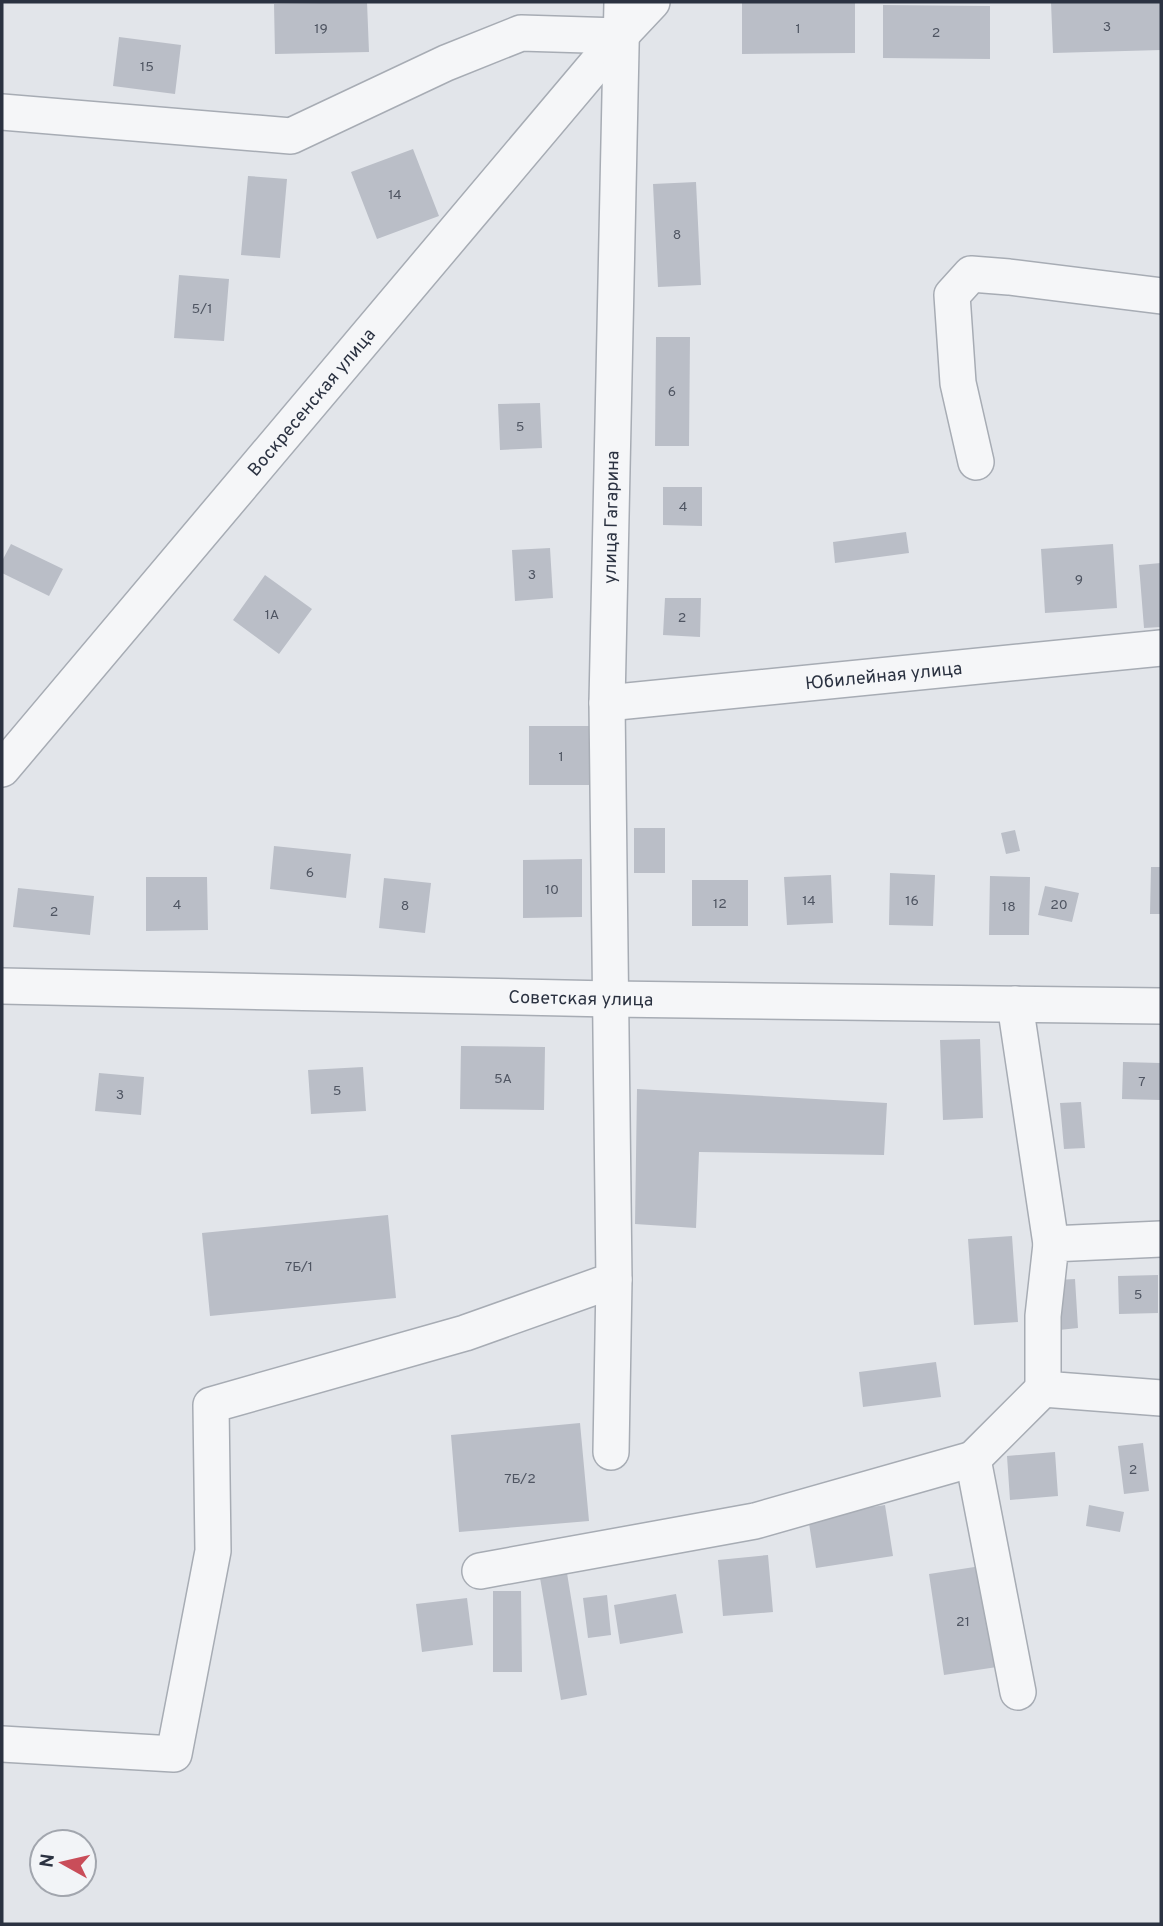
<svg xmlns="http://www.w3.org/2000/svg" width="1163" height="1926" font-family="Overpass,sans-serif">
	<style>
		.building { fill: #babec7 }
		.lines { fill: none; stroke-linecap: round; stroke-linejoin: round }
		.minor-casing { stroke: #a7acb4; stroke-width: 38 }
		.minor { stroke: #f5f6f8; stroke-width: 35 }
		.labels { text-anchor: middle; stroke-width: 7; stroke-linejoin: round; paint-order: stroke }
		.number-label { font-size: 14px; fill: #4f5562 }
		.street-label { font-size: 18px; fill: #2b3241; stroke: #f2f4f7 }
	</style>
	<rect width="100%" height="100%" fill="#e2e5ea"/>
	<path class="building" d="M367,2L369,52L275,54L274,4Z
		M855,2V53L742,54V3Z
		M1051,2H1161V50L1053,53Z
		M883,5L990,6V59L883,58Z
		M119,37L181,45L175,94L113,86Z
		M413,149L439,216L377,239L351,172Z
		M248,176L287,179L280,258L241,255Z
		M696,182L701,285L658,287L653,184Z
		M179,275L229,279L224,341L174,338Z
		M656,337H690L689,446H655Z
		M540,403L542,448L500,450L498,404Z
		M663,487H702V526L663,525Z
		M906,532L909,553L835,563L833,542Z
		M11,544L63,569L49,596L2,573V561Z
		M1113,544L1117,608L1045,613L1041,549Z
		M550,548L553,598L515,601L512,550Z
		M1161,563V627L1144,628L1139,565Z
		M265,575L312,609L279,654L233,620Z
		M665,598H701L700,637L663,635Z
		M529,726H595L594,785H529Z
		M634,828H665V873H634Z
		M1015,830L1020,851L1006,854L1001,833Z
		M274,846L351,854L346,898L270,889Z
		M582,859V917L523,918V860Z
		M1151,867H1161V914H1150Z
		M890,873L935,875L933,926L889,925Z
		M831,875L833,923L787,925L784,877Z
		M990,876L1030,877L1029,935H989Z
		M146,877H207L208,930L146,931Z
		M384,878L431,883L425,933L379,928Z
		M692,880H748V926H692Z
		M1045,886L1079,893L1072,922L1038,915Z
		M18,888L94,896L90,935L13,927Z
		M980,1039L983,1118L943,1120L940,1040Z
		M461,1046L545,1047L544,1110L460,1109Z
		M1123,1062L1160,1063V1100L1122,1099Z
		M363,1067L366,1111L311,1114L308,1070Z
		M99,1073L144,1077L141,1115L95,1111Z
		M637,1089L887,1103L884,1155L699,1152L696,1228L635,1224Z
		M1081,1102L1085,1148L1064,1149L1060,1103Z
		M388,1215L396,1298L210,1316L202,1233Z
		M1012,1236L1018,1322L974,1325L968,1239Z
		M1158,1275V1313L1119,1314L1118,1276Z
		M1075,1279L1078,1328L1059,1330L1056,1280Z
		M936,1362L941,1397L863,1407L859,1372Z
		M580,1423L589,1521L459,1532L451,1435Z
		M1143,1443L1149,1491L1124,1494L1118,1446Z
		M1055,1452L1058,1496L1010,1500L1007,1456Z
		M885,1505L893,1556L816,1568L808,1517Z
		M1089,1505L1124,1512L1120,1532L1086,1526Z
		M768,1555L773,1612L723,1616L718,1560Z
		M981,1566L997,1667L944,1675L929,1574Z
		M566,1567L587,1695L561,1700L539,1572Z
		M493,1591H521L522,1672H493Z
		M676,1594L683,1633L620,1644L614,1605Z
		M607,1595L611,1635L588,1638L583,1598Z
		M467,1598L473,1645L422,1652L416,1604Z"/>
	<g class="lines">
		<g class="minor-casing">
			<g id="minor">
				<path d="M2,112L291,136L446,63L521,33L620,36"/>
				<path d="M976,462L958,383L952,295L971,274L1009,277L1161,296"/>
				<path id="s1" d="M607,703L1161,648"/>
				<path id="s2" d="M2,769L620,36L652,2"/>
				<path id="s3" d="M2,986L610,999L1161,1006"/>
				<path d="M1015,1004L1051,1244"/>
				<path d="M1161,1239L1051,1244L1043,1316V1389L1161,1398"/>
				<path d="M611,1452L614,1280"/>
				<path d="M480,1571L755,1521L973,1459"/>
				<path d="M1018,1692L973,1459L1043,1389"/>
				<path id="s4" d="M2,1744L174,1754L213,1551L211,1405L465,1333L614,1280L607,703L622,2"/>
			</g>
		</g>
		<use href="#minor" class="minor"/>
	</g>
	<g class="labels">
		<g class="number-label">
			<text x="1107" y="31">3</text>
			<text x="321" y="33">19</text>
			<text x="798" y="33">1</text>
			<text x="936" y="37">2</text>
			<text x="147" y="71">15</text>
			<text x="395" y="199">14</text>
			<text x="677" y="239">8</text>
			<text x="202" y="313">5/1</text>
			<text x="672" y="396">6</text>
			<text x="520" y="431">5</text>
			<text x="683" y="511">4</text>
			<text x="532" y="579">3</text>
			<text x="1079" y="584">9</text>
			<text x="272" y="619">1А</text>
			<text x="682" y="622">2</text>
			<text x="561" y="761">1</text>
			<text x="310" y="877">6</text>
			<text x="552" y="894">10</text>
			<text x="809" y="905">14</text>
			<text x="912" y="905">16</text>
			<text x="720" y="908">12</text>
			<text x="177" y="909">4</text>
			<text x="1059" y="909">20</text>
			<text x="405" y="910">8</text>
			<text x="1009" y="911">18</text>
			<text x="54" y="916">2</text>
			<text x="503" y="1083">5А</text>
			<text x="1142" y="1086">7</text>
			<text x="337" y="1095">5</text>
			<text x="120" y="1099">3</text>
			<text x="299" y="1271">7Б/1</text>
			<text x="1138" y="1299">5</text>
			<text x="1133" y="1474">2</text>
			<text x="520" y="1483">7Б/2</text>
			<text x="963" y="1626">21</text>
		</g>
		<g class="street-label">
			<text dy="6" stroke="none"><textPath href="#s2" startOffset="480">Воскресенская улица</textPath></text>
			<text dy="6" stroke="none"><textPath href="#s4" startOffset="1710">улица Гагарина</textPath></text>
			<text dy="6" stroke="none"><textPath href="#s1" startOffset="278">Юбилейная улица</textPath></text>
			<text dy="6" stroke="none"><textPath href="#s3" startOffset="579">Советская улица</textPath></text>
		</g>
	</g>
	<rect width="1163" height="1926" fill="none" stroke="#2b3241" stroke-width="7"/>
	<g transform="translate(63 1863) rotate(278)"><circle r="33" fill="#f2f4f7" stroke="#a2a6ae" stroke-width="2"/>
	<path d="M0-5L12 26L0 18L-12 26Z" fill="#c94d59"/>
	<text y="-10" font-size="19" font-weight="bold" text-anchor="middle" fill="#2b3241">N</text>
	</g>
</svg>
